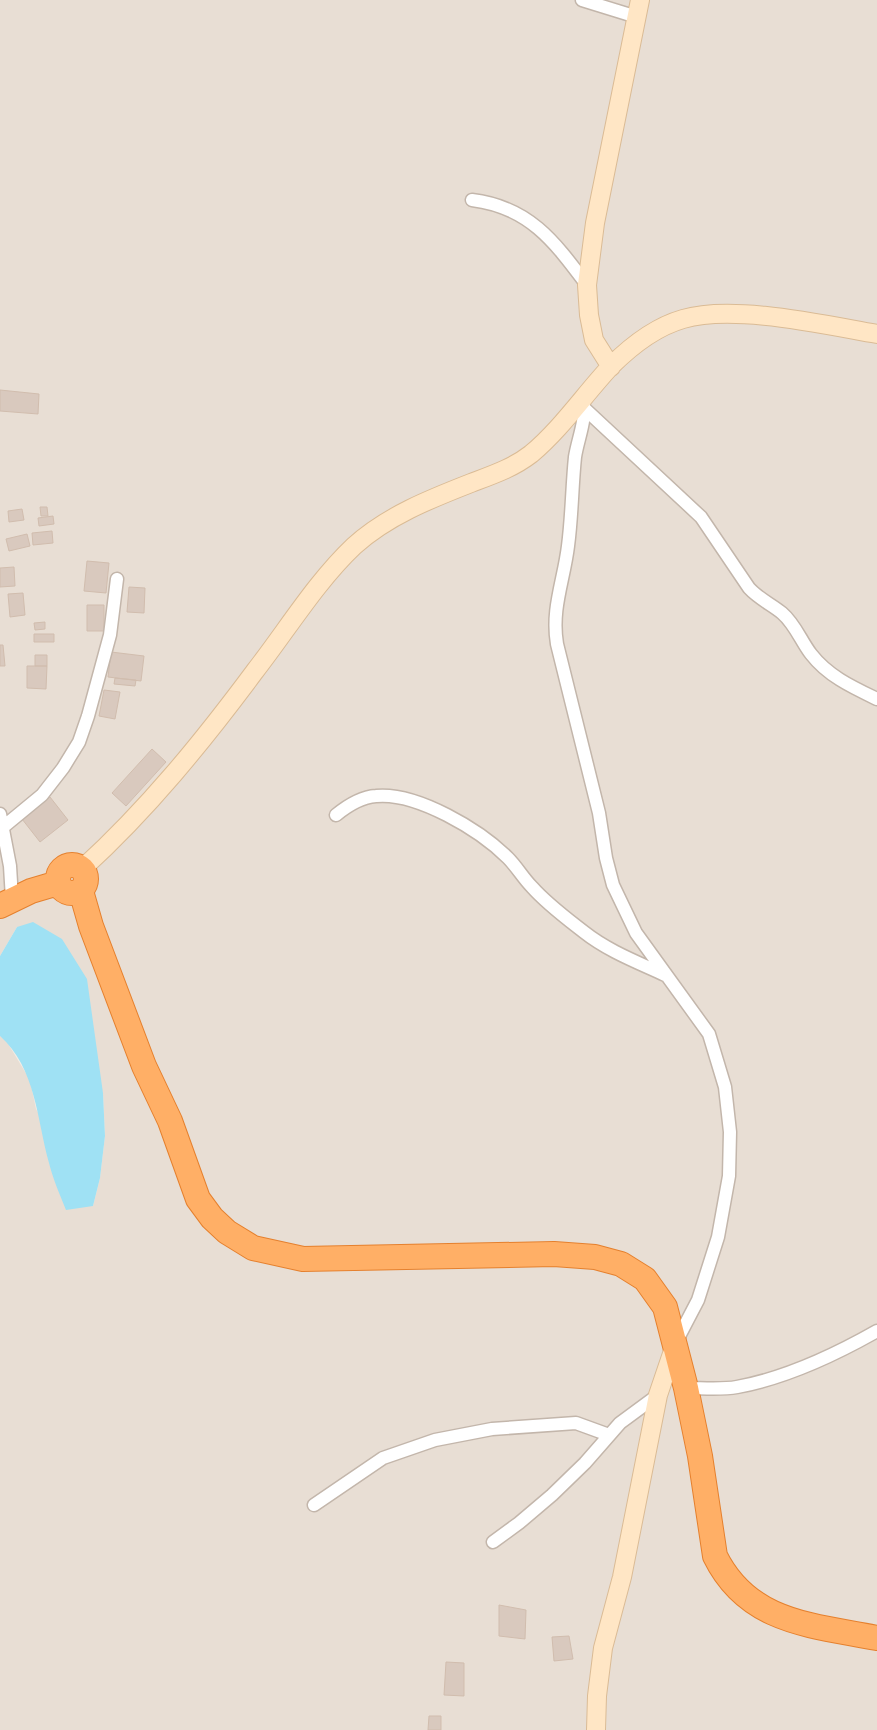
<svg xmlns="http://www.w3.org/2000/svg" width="877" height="1730" font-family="'Titillium Web',sans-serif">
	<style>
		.residential { fill: #e8ded4 }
		.water { fill: #9fe1f4 }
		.building { fill: #d9c9be; stroke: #d1bdae }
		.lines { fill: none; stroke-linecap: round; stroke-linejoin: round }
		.street-casing { stroke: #c3b6ab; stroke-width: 15 }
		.secondary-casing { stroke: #dabb95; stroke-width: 20 }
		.highway-casing { stroke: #e5802e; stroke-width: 26 }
		.street { stroke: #fff; stroke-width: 12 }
		.secondary { stroke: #ffe6c5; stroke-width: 18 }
		.highway { stroke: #ffaf66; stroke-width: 24 }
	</style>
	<rect width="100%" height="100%" fill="#f4ede6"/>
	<path class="residential" d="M0,0H877V1730H0V1036L7,1042L30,1080L36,1109L93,1206L100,1178L105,1136L103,1093L17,927L0,956Z"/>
	<path class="water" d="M33,922L62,939L87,979L103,1093L105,1136L100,1178L93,1206L66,1210C60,1195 53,1179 49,1163C37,1120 36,1068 0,1036V956L17,927Z"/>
	<path class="building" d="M0,390L39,394L38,414L0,411Z
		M40,507H47L48,516H41Z
		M22,509L24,520L9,522L8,511Z
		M53,516L54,524L39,526L38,518Z
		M52,531L53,543L33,545L32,533Z
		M27,534L30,546L9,551L6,539Z
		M87,561L109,563L106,593L84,591Z
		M14,567L15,586L0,587V568Z
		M129,587L145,588L144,613L127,612Z
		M23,593L25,615L10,617L8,594Z
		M87,605H104V631H87Z
		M45,622V629L35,630L34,623Z
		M34,634H54V642H34Z
		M0,645H3L5,666H0Z
		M111,652L144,656L141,681L108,677Z
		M35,655H47V666H35Z
		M27,666H47L46,689L27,688Z
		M115,678L136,680L135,686L114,684Z
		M104,690L120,692L115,719L99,716Z
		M152,749L166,762L126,806L112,793Z
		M50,797L68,820L40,842L22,819Z
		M499,1605L526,1610L525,1639L499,1636Z
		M569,1636L573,1659L554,1661L552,1637Z
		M446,1662L464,1663V1696L444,1695Z
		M429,1716H441V1730H428Z"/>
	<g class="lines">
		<g class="street-casing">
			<path id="street" d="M582,0L637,17
				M472,200C529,207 554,241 587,285
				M583,400C587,419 578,438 575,457C572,486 572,516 568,546C564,580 551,609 557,644L599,813L606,858L613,885L636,933L709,1034L725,1087L730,1132L729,1176L718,1237L698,1300L675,1344
				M585,409L701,517L749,588C759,599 771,604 782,613C795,624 801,641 811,654C828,676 852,687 877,699
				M0,814L10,866L12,899
				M336,815C347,806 361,797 376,796C417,792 480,830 508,858C517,867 523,878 532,887C547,904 566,918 584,932C608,951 637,962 665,975
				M2,828L42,795L63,768L79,742L88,716L110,635L117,579
				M686,1388C702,1388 721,1390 737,1387C786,1378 833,1356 877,1331
				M314,1505L383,1458L435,1440L492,1429L576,1423L609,1435
				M493,1542L519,1523L552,1495L585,1463L620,1423L658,1395"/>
		</g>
		<g class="secondary-casing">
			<path id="secondary" d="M611,367L594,340L589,315L587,285L595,223L640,0
				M82,869C147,810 203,741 255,671C287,630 316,582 354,546C387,516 430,499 471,483C492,475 513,468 531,454C561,429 584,395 611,366C631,346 655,327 683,319C733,304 825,325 877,334
				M596,1730L597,1696L603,1648L622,1577L658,1395L675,1345"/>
		</g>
		<g class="highway-casing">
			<path id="highway" d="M58 879a14 14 0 1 1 28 0a14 14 0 1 1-28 0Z
				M81,891L91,926L144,1066L170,1121L198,1199L212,1218L227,1232L253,1248L303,1259L554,1254L595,1257L621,1264L645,1279L665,1307L686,1388L700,1456L715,1556C748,1623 811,1625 877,1638
				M0,906L31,891L58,883"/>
		</g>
		<use href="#street" class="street"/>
		<use href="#secondary" class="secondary"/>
		<use href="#highway" class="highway"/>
	</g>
</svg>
